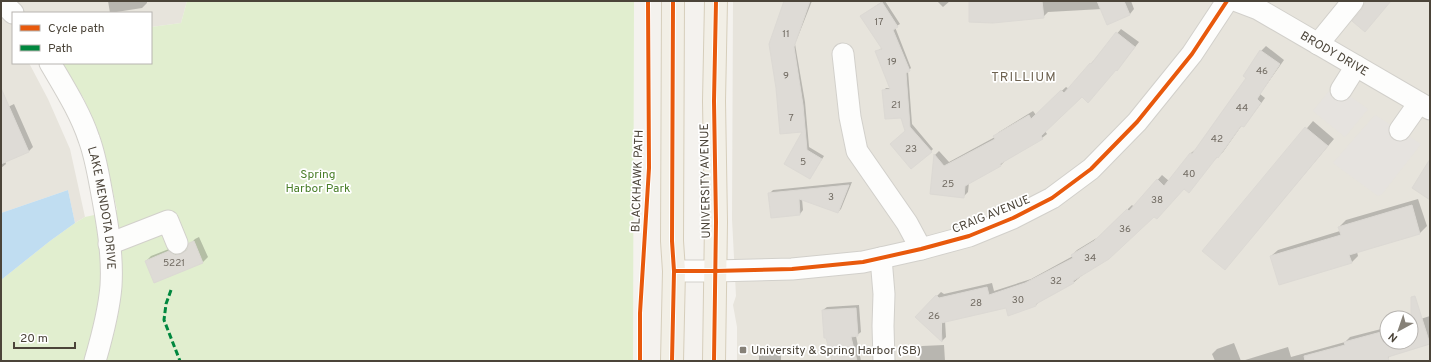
<svg xmlns="http://www.w3.org/2000/svg" width="1431" height="362" font-family="Overpass,sans-serif">
	<style>
		.residential { fill: #e7e4dc; fill-rule: evenodd }
		.green { fill: #e1eecf }
		.parking { fill: #e6e3df }
		.water { fill: #c0ddf1 }
		.shadow { fill: #0003; fill-rule: evenodd }
		.building { fill: #dedbd6; stroke: #dcd9d4 }
		.lines { fill: none; stroke-linecap: round; stroke-linejoin: round }
		.minor-casing { stroke: #d2d0cb; stroke-width: 23 }
		.major-casing { stroke: #d6cebb; stroke-width: 24 }
		.minor { stroke: #fdfdfc; stroke-width: 21 }
		.major { stroke: #f2efe6; stroke-width: 22 }
		.quiet { stroke: #00873e; stroke-width: 3; stroke-dasharray: 6 3; stroke-linecap: butt }
		.cycleway-casing { stroke: #fff; stroke-width: 6 }
		.cycleway { stroke: #e8590c; stroke-width: 4 }
		.poi-dot { fill: #868178; stroke: #fff; stroke-width: 1.5 }
		.labels { text-anchor: middle; stroke-width: 3.5; stroke-linejoin: round; paint-order: stroke }
		.number-label { font-size: 10px; fill: #706a61 }
		.street-label { font-size: 12px; fill: #4b4439; stroke: #fff }
		.park-label { font-size: 12px; fill: #4a7f2a; stroke: #fff }
		.poi-label { font-size: 12px; fill: #4b4439; stroke: #fff; text-anchor: start }
		.neighbourhood-label { font-size: 13px; letter-spacing: 1px; fill: #6e6250; stroke: #fff }
	</style>
	<rect width="100%" height="100%" fill="#f4f2ee"/>
	<path class="residential" d="M1,1H187L181,23L151,27V13H13V63H29L48,99L70,149L85,217L75,223L68,190L1,213Z
		M733,1H1430V361H737V327L733,305L736,296L732,219ZM1387,318H1411V342H1387Z"/>
	<path class="green" d="M187,1H634L633,361H1V280L50,241L75,223L85,217L117,210L103,147L84,99L62,63H151V27L181,23Z"/>
	<path class="parking" d="M1334,85L1368,109L1345,137L1313,111Z
		M1375,115L1421,144L1382,194L1378,196L1333,163Z"/>
	<path class="water" d="M68,190L75,223L50,241L1,280V213Z"/>
	<path class="shadow" d="M108,1H147V3L142,8L110,13Z
		M785,1H812L795,44L805,102L809,147L824,156L810,178Z
		M883,1H885L900,24L895,27L911,68L908,71L912,124L933,149L931,151L907,131L901,117L884,90L886,88H890L877,51L882,48L864,14Z
		M937,1H950L943,7Z
		M970,1H1131L1134,9L1130,14L1102,9L1048,12L1043,17Z
		M1121,29L1139,42L1121,65L1082,96L1045,131L1047,134L1042,138L1005,161L1001,165L969,182L968,192L963,197L931,194L935,155L939,151L949,162L995,137V136L999,132L1033,111L1036,115L1066,87L1069,89Z
		M1266,46L1284,60L1260,94L1265,98L1248,121L1242,125L1223,152L1154,215L1073,283L1040,301L1036,305L1007,307L945,321L946,337L942,341L916,317L941,292L944,294L992,283L994,291L1031,279L1073,256L1072,255L1077,250L1100,236L1132,205L1134,207L1162,175L1169,181L1191,153L1196,149L1247,78L1261,51ZM940,318H942V333H940Z
		M1,96L6,108L14,104L33,147L29,151L5,161L6,164L1,168Z
		M1313,121L1334,139L1225,269L1204,251Z
		M852,182L841,209L838,212L802,199L803,210L800,214L769,194L773,190Z
		M1418,199L1427,226L1420,233L1357,252L1358,256L1351,263L1271,256L1278,250L1340,231L1339,227L1346,220Z
		M199,237L208,257L203,262L155,282L146,261L151,256L174,247L180,250H187L190,244L195,239Z
		M859,305L861,332L856,336L861,361H833L827,337L823,310L827,307Z
		M1430,316V344L1392,355L1388,358L1378,361H1242L1288,347L1291,357L1345,342L1350,337L1385,328L1387,330V342H1411V322Z
		M1234,343L1241,361H1215L1212,354L1217,349Z
		M944,345L945,361H920L919,348L922,346Z
		M764,348H781V361H759V353Z"/>
	<path class="building" d="M784,1H810L794,47L803,105L807,150L822,159L810,179L784,164L802,132L780,134L776,88L769,44Z
		M969,1H1042L1044,18L993,23L969,22Z
		M1097,1H1124L1130,15L1107,25Z
		M1366,1H1391L1365,32L1352,21L1362,9Z
		M882,2L898,27L893,30L910,71L906,73L910,127L932,152L911,169L890,144L905,131L901,118L885,119L882,90L890,89L875,51L882,49L860,16Z
		M1116,32L1135,47L1117,71L1116,70L1088,103L1082,97L1041,136L1043,139L1000,164L1001,166L965,186L964,198L930,194L934,154L944,166L995,139L993,136L1029,115L1031,119L1061,90L1064,93L1090,63L1091,64Z
		M1260,50L1280,64L1257,99L1261,103L1244,127L1241,126L1218,158L1217,157L1189,193L1184,189L1157,219L1154,217L1109,259L1073,281L1074,283L1036,304V306L1008,316L1006,308L941,323L942,342L915,317L936,295L939,298L987,287L989,295L1025,283L1073,258L1071,255L1094,241L1127,209L1129,211L1157,179L1164,186L1190,153L1192,154L1246,78L1243,76Z
		M1,88L29,152L1,164Z
		M1305,127L1328,146L1225,270L1202,251Z
		M1430,159V200L1412,188Z
		M849,185L838,213L799,199L800,215L771,218L768,193Z
		M1412,205L1420,234L1349,255L1352,263L1279,285L1270,256L1341,235L1338,227Z
		M194,241L203,263L154,283L145,261L169,251L175,255L181,254L187,250L189,243Z
		M1415,296L1430,344L1388,357L1389,361H1305L1304,356L1345,345L1344,342L1381,332L1383,342H1411V297Z
		M856,308L858,336L851,337L857,361H832L826,338H824L822,310Z"/>
	<g class="lines">
		<g class="minor-casing">
			<g id="minor">
				<path d="M1,1L13,13"/>
				<path id="s1" d="M1237,1L1258,9L1430,109"/>
				<path d="M1318,44L1353,1"/>
				<path d="M843,54L850,117L857,151L907,223L921,249"/>
				<path id="s2" d="M50,63C64,87 80,112 89,139C95,155 98,173 101,189C107,221 113,254 111,286C109,311 102,337 95,361"/>
				<path d="M1341,90L1356,66"/>
				<path d="M1400,130L1419,103"/>
				<path d="M109,244L168,221L177,243"/>
				<path d="M881,258L884,294L883,326L884,361"/>
				<path d="M674,271H715L792,269L863,262L921,249L969,236L1013,218L1052,198L1091,169L1137,122L1192,54L1227,1"/>
			</g>
		</g>
		<g class="major-casing">
			<path id="major" d="M672,361L674,271L672,241L673,1
				M714,361L716,222L714,101L716,1"/>
		</g>
		<use href="#minor" class="minor"/>
		<use href="#major" class="major"/>
		<path class="quiet" d="M171,290L166,304L164,320L180,361"/>
		<g class="cycleway-casing">
			<path id="cycleway" d="M674,271H715L792,269L863,262L921,249L969,236L1013,218L1052,198L1091,169L1137,122L1192,54L1227,1
				M640,361V313L649,168L648,1
				M672,361L674,271L672,241L673,1
				M714,361L716,222L714,101L716,1"/>
		</g>
		<use href="#cycleway" class="cycleway"/>
	</g>
	<rect class="poi-dot" x="739" y="346" width="8" height="8" rx="2"/>
	<g class="labels">
		<g class="number-label">
			<text x="879" y="25">17</text>
			<text x="786" y="37">11</text>
			<text x="892" y="65">19</text>
			<text x="1262" y="74">46</text>
			<text x="786" y="79">9</text>
			<text x="896" y="108">21</text>
			<text x="1242" y="111">44</text>
			<text x="791" y="121">7</text>
			<text x="1217" y="142">42</text>
			<text x="911" y="152">23</text>
			<text x="803" y="165">5</text>
			<text x="1189" y="177">40</text>
			<text x="948" y="187">25</text>
			<text x="831" y="200">3</text>
			<text x="1157" y="203">38</text>
			<text x="1125" y="232">36</text>
			<text x="1090" y="261">34</text>
			<text x="174" y="266">5221</text>
			<text x="1056" y="284">32</text>
			<text x="1018" y="303">30</text>
			<text x="976" y="306">28</text>
			<text x="934" y="319">26</text>
		</g>
		<g class="street-label">
			<text dy="4" stroke="none"><textPath href="#s1" startOffset="111">BRODY DRIVE</textPath></text>
			<text transform="translate(637 181) rotate(-88)" y="4">BLACKHAWK PATH</text>
			<text transform="translate(705 181) rotate(-91)" y="4">UNIVERSITY AVENUE</text>
			<text dy="4" stroke="none"><textPath href="#s2" startOffset="156">LAKE MENDOTA DRIVE</textPath></text>
			<text transform="translate(991 214) rotate(-22)" y="4">CRAIG AVENUE</text>
		</g>
		<g class="park-label">
			<text x="318" y="178">Spring<tspan x="318" dy="14">Harbor Park</tspan></text>
		</g>
		<g class="poi-label">
			<text x="751" y="354">University &amp; Spring Harbor (SB)</text>
		</g>
		<g class="neighbourhood-label">
			<text x="1024" y="81">TRILLIUM</text>
		</g>
	</g>
	<rect width="1431" height="362" fill="none" stroke="#4b4439" stroke-width="4"/>
	<rect x="12" y="12" width="140" height="52" fill="#ffffff" stroke="#b7b4b0"/>
	<rect x="20" y="25" width="20" height="6" fill="#e8590c" stroke="#b7b4b0"/>
	<text x="48" y="32" font-size="12" fill="#4b4439">Cycle path</text>
	<rect x="20" y="45" width="20" height="6" fill="#00873e" stroke="#b7b4b0"/>
	<text x="48" y="52" font-size="12" fill="#4b4439">Path</text>
	<g transform="translate(1399 330) rotate(220)"><circle r="19" fill="#ffffff" stroke="#b7b4b0"/>
	<path d="M0-3L7 15L0 10L-7 15Z" fill="#868178"/>
	<text y="-6" font-size="11" font-weight="bold" text-anchor="middle" fill="#4b4439">N</text>
	</g>
	<path d="M14 342v6h61v-6" fill="none" stroke="#4b4439" stroke-width="2"/>
	<text x="20" y="342" font-size="12" fill="#4b4439" stroke="#ffffff" stroke-width="3" paint-order="stroke">20 m</text>
</svg>
